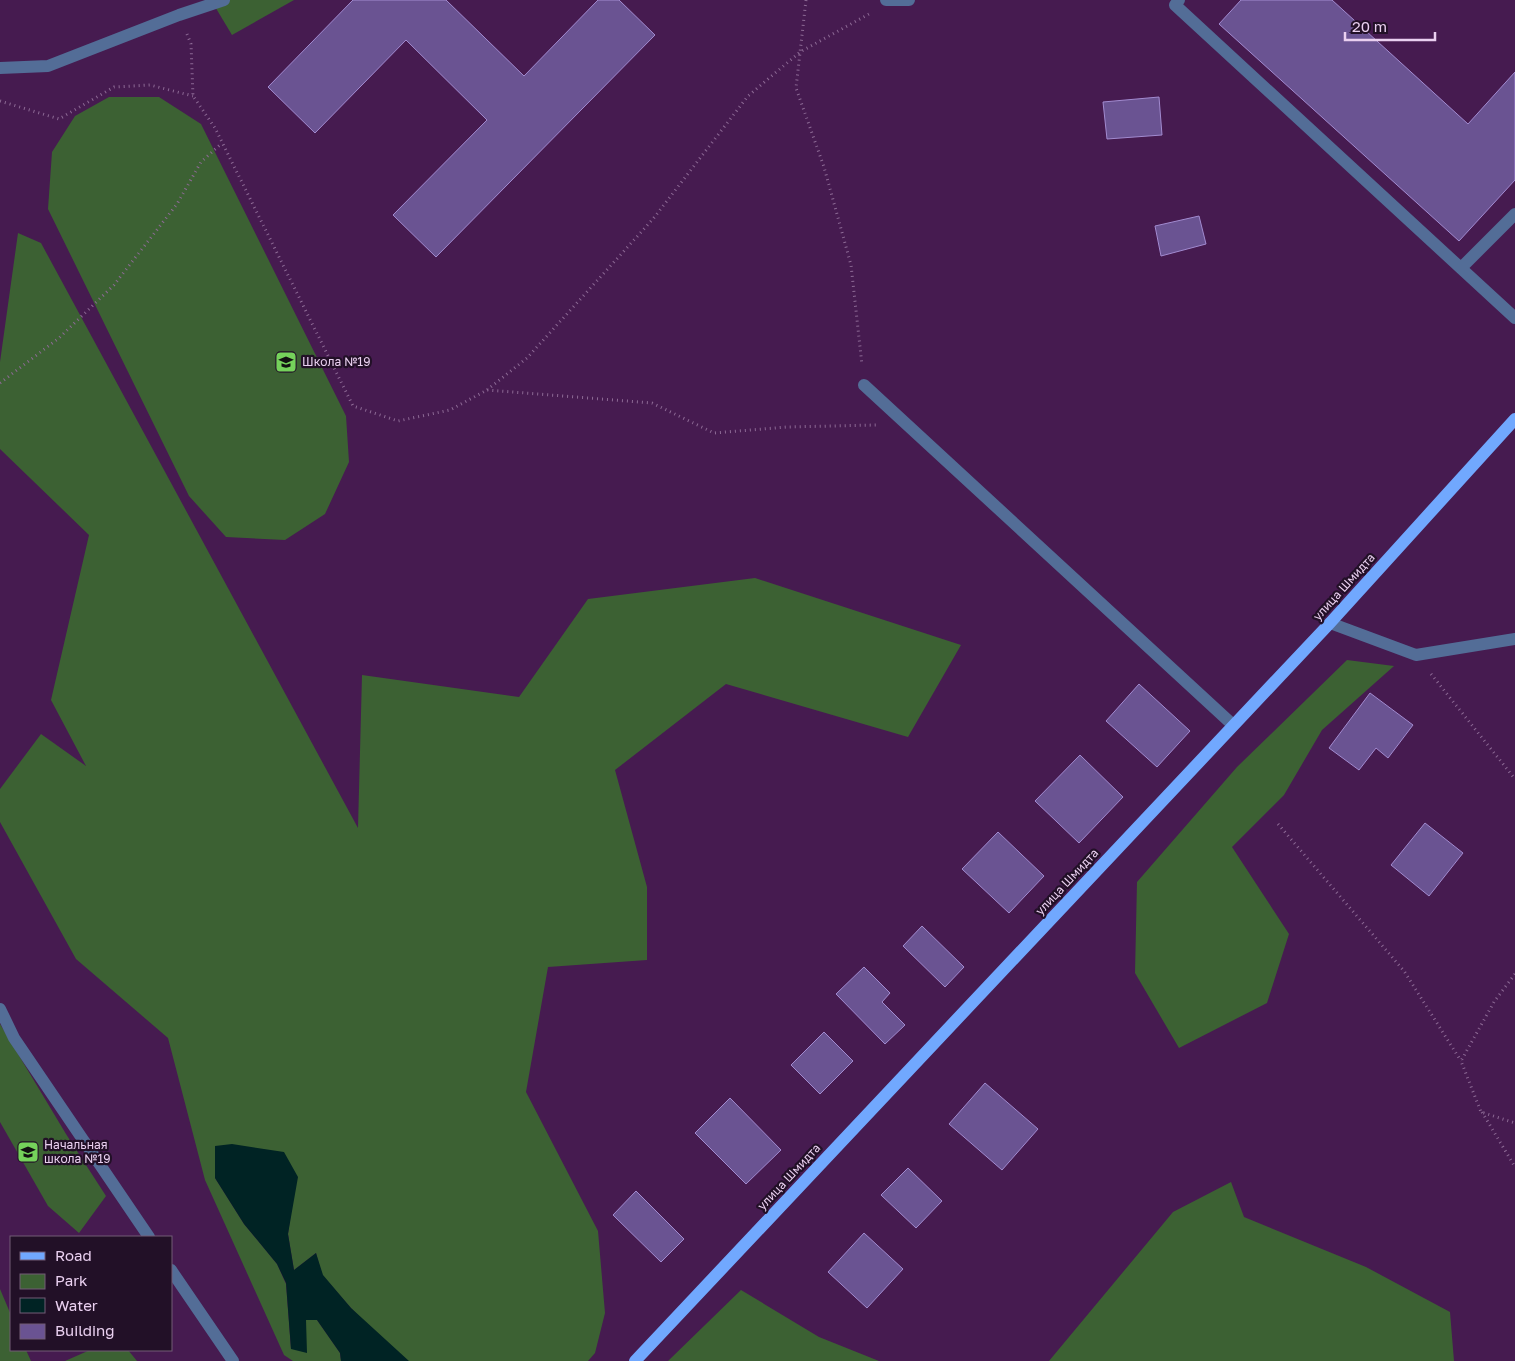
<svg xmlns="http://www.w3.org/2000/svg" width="1515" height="1361" font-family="'Golos Text',sans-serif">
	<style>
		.green { fill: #3c6133 }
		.water { fill: #002324 }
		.building { fill: #6a5392; stroke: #a28bd0 }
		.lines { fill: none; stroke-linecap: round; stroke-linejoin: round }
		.path { stroke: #8d6a95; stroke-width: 3; stroke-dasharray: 1 4; stroke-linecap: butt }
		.minor { stroke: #536d97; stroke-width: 12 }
		.major { stroke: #71a8fe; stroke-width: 12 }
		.labels { text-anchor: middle; stroke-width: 4.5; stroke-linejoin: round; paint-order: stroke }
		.poi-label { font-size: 12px; fill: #ead0f0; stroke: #221027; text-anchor: start }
		.street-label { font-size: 12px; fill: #ead0f0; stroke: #221027 }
	</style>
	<rect width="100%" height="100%" fill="#461b50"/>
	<path class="green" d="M211,0H294L232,35Z
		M109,97H159L201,124L346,416L349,462L325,514L285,540L226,537L189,496L48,209L52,152L75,116Z
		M18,233L41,243L358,828L362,675L519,697L588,599L755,578L961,645L908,737L726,684L615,770L647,887V960L548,967L526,1092L598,1231L605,1313L595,1353L588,1361H403L351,1308L322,1275L316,1253L294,1270L288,1234L292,1206L215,1178L244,1224L277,1264L286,1284L291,1349L306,1320H317L340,1353L341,1361H293L284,1355L205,1180L168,1038L76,959L0,822V789L41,734L86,766L51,700L89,535L0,449V362Z
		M1347,660L1394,666L1322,730L1284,795L1232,847L1289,934L1267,1003L1179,1048L1135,973L1137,882L1237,767Z
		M0,1024L66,1134L106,1196L79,1233L48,1206L0,1122Z
		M1231,1182L1244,1217L1366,1267L1450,1312L1454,1361H1049L1173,1212Z
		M0,1289L11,1315V1350H26L31,1361H0Z
		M741,1290L819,1337L879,1361H668Z
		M90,1350H128L137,1361H65Z"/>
	<path class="water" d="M232,1144L284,1152L298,1177L288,1234L294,1270L316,1253L323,1275L351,1308L409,1361H341L340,1353L317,1320H306L307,1353L291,1349L286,1283L277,1264L244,1224L215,1178V1146Z"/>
	<path class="building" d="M353,0H446L524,76L598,0H619L655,35L436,257L393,215L487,120L406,40L315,133L268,87Z
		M1241,0H1332L1468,124L1515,72V180L1459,241L1219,24Z
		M1159,97L1162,135L1107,139L1103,102Z
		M1199,216L1206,244L1161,256L1155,226Z
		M1139,684L1190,731L1157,767L1106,721Z
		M1370,693L1413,725L1388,758L1376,748L1359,770L1329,748Z
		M1080,755L1123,797L1079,843L1035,801Z
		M1425,823L1463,853L1429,896L1391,865Z
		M998,832L1044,876L1009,913L962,869Z
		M922,926L964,967L945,987L903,946Z
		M864,967L890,993L882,1002L905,1025L885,1044L836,994Z
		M824,1032L853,1061L820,1094L791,1065Z
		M985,1083L1038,1129L1002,1170L949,1124Z
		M730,1098L781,1150L746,1184L695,1133Z
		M908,1168L942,1201L916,1228L881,1195Z
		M636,1191L684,1239L661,1262L613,1215Z
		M864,1233L903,1269L867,1308L828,1272Z"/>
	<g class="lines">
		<path class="path" d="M806,0L796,88L824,167L851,265L862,365
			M187,34L191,44L193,96L215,128L353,406L398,421L450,410L487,390L652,403L714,433L787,427L876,425
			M0,101L59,119L114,87L150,85L193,96
			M0,383L59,338L114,285L177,204L201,162L222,143
			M487,390L527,358L653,219L748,96L800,52L869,14
			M1431,674L1515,779
			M1278,824L1404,971L1461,1061
			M1515,974L1494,1002L1461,1061L1481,1112L1515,1123
			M1482,1112L1515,1167"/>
		<path class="minor" d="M886,0H909
			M1179,0L1175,5L1515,318
			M0,68L48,66L179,15L224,0
			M1461,268L1515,214
			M864,385L1233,725
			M1330,623L1416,655L1515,639
			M0,1009L14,1038L149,1237
			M171,1270L233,1361"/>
		<path class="major" d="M635,1361L1330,623L1515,419"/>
	</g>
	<defs>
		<g id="school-square" transform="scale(1.125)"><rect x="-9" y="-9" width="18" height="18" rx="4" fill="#75d25b" stroke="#221027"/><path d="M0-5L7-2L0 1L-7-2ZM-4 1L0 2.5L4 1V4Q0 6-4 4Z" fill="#111"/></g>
	</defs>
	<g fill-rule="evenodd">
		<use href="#school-square" x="286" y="362"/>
		<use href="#school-square" x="28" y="1152"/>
	</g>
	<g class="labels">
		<g class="poi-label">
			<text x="302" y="366">Школа №19</text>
			<text x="44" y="1149">Начальная<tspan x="44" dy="14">школа №19</tspan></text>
		</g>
		<g class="street-label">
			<text transform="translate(1344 587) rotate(-48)" y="4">улица Шмидта</text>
			<text transform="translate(1067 882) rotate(-47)" y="4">улица Шмидта</text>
			<text transform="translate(789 1177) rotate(-47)" y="4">улица Шмидта</text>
		</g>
	</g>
	<rect x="10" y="1236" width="162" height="115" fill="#221027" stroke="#725d77"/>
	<rect x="20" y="1252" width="25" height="8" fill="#71a8fe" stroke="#725d77"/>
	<text x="55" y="1261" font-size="15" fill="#ead0f0">Road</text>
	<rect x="20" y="1274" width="25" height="15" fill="#3c6133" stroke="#725d77"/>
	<text x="55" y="1286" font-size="15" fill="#ead0f0">Park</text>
	<rect x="20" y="1298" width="25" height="15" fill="#002324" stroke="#725d77"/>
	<text x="55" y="1311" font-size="15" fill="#ead0f0">Water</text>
	<rect x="20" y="1324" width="25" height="15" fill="#6a5392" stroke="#725d77"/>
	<text x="55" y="1336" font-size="15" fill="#ead0f0">Building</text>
	<path d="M1345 32v8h90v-8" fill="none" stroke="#ead0f0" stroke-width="2.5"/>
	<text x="1352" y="32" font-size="15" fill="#ead0f0" stroke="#221027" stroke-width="4" paint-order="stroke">20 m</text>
</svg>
